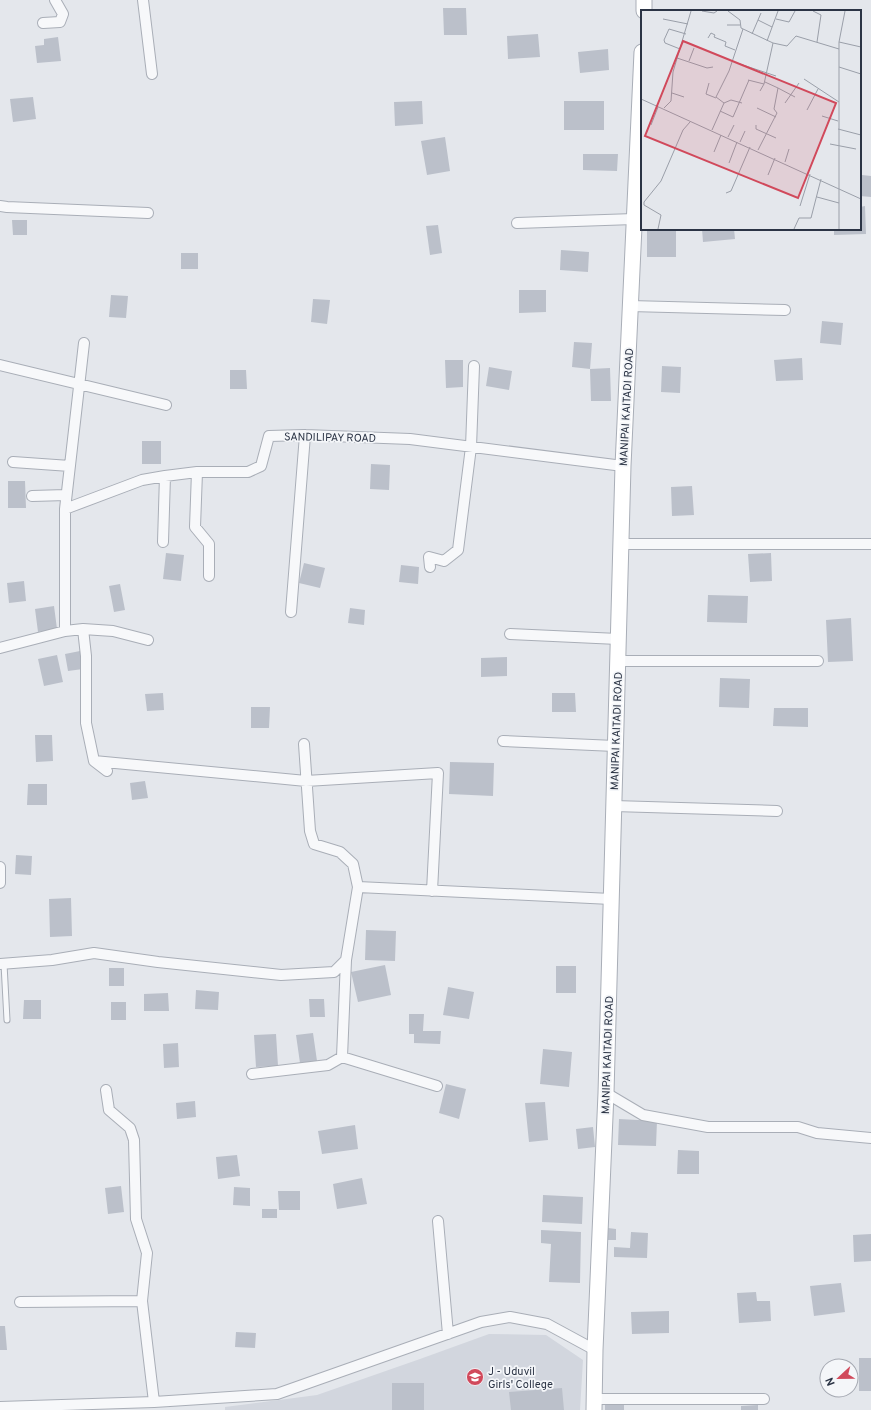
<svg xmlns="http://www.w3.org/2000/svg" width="871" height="1410" font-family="Overpass,sans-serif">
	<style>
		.built { fill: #d2d6de }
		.building { fill: #bbc0ca }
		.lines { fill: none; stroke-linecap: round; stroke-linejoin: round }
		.service-casing { stroke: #a9aeb7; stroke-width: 7 }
		.minor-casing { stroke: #a9aeb7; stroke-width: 12 }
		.secondary-casing { stroke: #a9aeb7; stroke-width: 17 }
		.service { stroke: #f7f8fa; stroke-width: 5 }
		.minor { stroke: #f7f8fa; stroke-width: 10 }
		.secondary { stroke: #fff; stroke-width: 15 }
		.labels { text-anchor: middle; stroke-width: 3.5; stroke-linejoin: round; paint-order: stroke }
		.street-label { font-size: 11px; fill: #2b3445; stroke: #f4f6f9 }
		.poi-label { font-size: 11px; fill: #2b3445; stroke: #f4f6f9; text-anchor: start }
		.inset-road { fill: none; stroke: #9a9fa9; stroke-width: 1 }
		.view { fill: #d1495b; fill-opacity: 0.15; stroke: #d1495b; stroke-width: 2 }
		.inset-edge { fill: none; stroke: #2b3445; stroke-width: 2 }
	</style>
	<rect width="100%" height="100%" fill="#e4e7ec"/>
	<path class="built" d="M489,1334L546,1335L583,1360L580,1410H225V1407L317,1395L420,1359Z"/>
	<path class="building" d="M443,8H466L467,35H444Z
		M538,34L540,57L508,59L507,36Z
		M58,37L61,61L37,63L35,46L44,45V39Z
		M608,49L609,70L580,73L578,52Z
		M33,97L36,119L13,122L10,99Z
		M422,101L423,124L395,126L394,102Z
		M564,101H604V130H564Z
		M445,137L450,171L427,175L421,141Z
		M583,154H618L617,171L583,170Z
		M862,175L871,176V197L860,196Z
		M865,206L866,234L834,235V229H860V207Z
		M12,220H27V235H13Z
		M438,225L442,253L430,255L426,226Z
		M647,229H676V257H647Z
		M702,229H734L735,239L703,242Z
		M561,250L589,252L588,272L560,270Z
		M181,253H198V269H181Z
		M519,290H546V312L519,313Z
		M111,295L128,296L126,318L109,317Z
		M313,299L330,300L327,324L311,322Z
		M822,321L843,323L841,345L820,343Z
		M574,342L592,343L590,369L610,368L611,401H591L590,369L572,367Z
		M802,358L803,380L776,381L774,360Z
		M445,360H463V387L446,388Z
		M662,366L681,367L680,393L661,392Z
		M489,367L512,371L509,390L486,386Z
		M230,370H246L247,389H230Z
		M142,441H161V464H142Z
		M371,464L390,465L389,490L370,489Z
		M8,481H25L26,508H8Z
		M692,486L694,515L672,516L671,487Z
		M166,553L184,555L181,581L163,579Z
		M771,553L772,581L750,582L748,554Z
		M304,563L325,568L320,588L299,583Z
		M401,565L419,567L418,584L399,582Z
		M24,581L26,601L9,603L7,583Z
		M120,584L125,610L114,612L109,586Z
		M708,595L748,596L747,623L707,622Z
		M54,606L57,629L38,632L35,609Z
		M350,608L365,610L364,625L348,623Z
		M851,618L853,661L828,662L826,620Z
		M80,651L83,669L68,671L65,654Z
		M57,655L63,682L44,686L38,659Z
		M507,657V676L481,677V658Z
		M720,678L750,679L749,708L719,707Z
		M163,693L164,710L147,711L145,694Z
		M552,693H575L576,712H552Z
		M251,707H270L269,728H251Z
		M774,708H808V727L773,726Z
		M35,735H52L53,761L36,762Z
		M450,762L494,763L493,796L449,794Z
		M145,781L148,798L132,800L130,783Z
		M28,784H47V805H27Z
		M16,855L32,856L31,875L15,874Z
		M71,898L72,936L50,937L49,899Z
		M366,930L396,931L395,961L365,960Z
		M385,965L391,995L358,1002L351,972Z
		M556,966H576V993H556Z
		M109,968H124V986H109Z
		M448,987L474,992L469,1019L443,1015Z
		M196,990L219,992L218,1010L195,1009Z
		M168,993L169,1011H144V994Z
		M309,999H324L325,1017H310Z
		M24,1000H41V1019H23Z
		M111,1002H126V1020H111Z
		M409,1014H424L423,1031H441L440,1044L414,1043V1034H409Z
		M313,1033L317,1061L300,1063L296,1035Z
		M276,1034L278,1066L256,1067L254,1035Z
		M178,1043L179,1067L164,1068L163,1044Z
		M543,1049L572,1052L569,1087L540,1084Z
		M446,1084L466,1089L459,1119L439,1113Z
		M195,1101L196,1117L177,1119L176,1103Z
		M545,1102L548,1140L529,1142L525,1103Z
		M619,1119L657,1121L656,1146L618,1145Z
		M355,1125L358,1149L322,1154L318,1131Z
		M593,1127L595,1147L578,1149L576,1129Z
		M678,1150L699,1151V1174H677Z
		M237,1155L240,1176L218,1179L216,1157Z
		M362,1178L367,1204L337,1209L333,1184Z
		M121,1186L124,1212L108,1214L105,1188Z
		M234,1187L250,1188V1206L233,1205Z
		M278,1191H300V1210H279Z
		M543,1195L583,1197L582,1224L542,1222Z
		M262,1209H277V1218H262Z
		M608,1228L616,1229V1240H608Z
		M541,1230L581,1232L580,1283L549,1282L551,1244L541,1243Z
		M631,1232L648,1233L647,1258L614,1257V1247L630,1248Z
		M871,1234V1261L854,1262L853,1235Z
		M841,1283L845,1312L814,1316L810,1286Z
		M756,1292L757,1301H770L771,1321L739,1323L737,1293Z
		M669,1311V1333L632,1334L631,1312Z
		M0,1326H5L7,1350H0Z
		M236,1332L256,1333L255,1348L235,1347Z
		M859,1358H871V1391H859Z
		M392,1383H424V1410H392Z
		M562,1388L564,1410H511L509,1392Z
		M624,1403V1410H605V1404Z
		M758,1405V1410H741V1406Z"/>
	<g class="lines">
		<g class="service-casing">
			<path id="service" d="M4,964L7,1020"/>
		</g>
		<g class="minor-casing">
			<path id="minor" d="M143,0L152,74
				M43,23L60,22L63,14L55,0
				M0,206L7,207L148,213
				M517,223L634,219
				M630,306L785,310
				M0,365L166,405
				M13,462L70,466
				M197,472L195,527L209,544V576
				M32,496L66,495
				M65,509L84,343
				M163,542L165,476
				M621,544H871
				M430,567L429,557L444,561L458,550L471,447L474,366
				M291,612L305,435
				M83,629L86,656V723L94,761L107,771
				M65,631V509L142,480L165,476L197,472H248L261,466L269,436L305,435L410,439L623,466
				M510,634L618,639
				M0,648L65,631L83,629L113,631L148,640
				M618,661H818
				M503,741L615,746
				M94,761L306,781L438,773L432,891
				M614,806L777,811
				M0,867V883
				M358,887L611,899
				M0,964L52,960L94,953L158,962L281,975L334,972L346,960L358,887L353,864L340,852L314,844L310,831L304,744
				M342,1057L437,1086
				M252,1074L328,1065L342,1057L346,960
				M106,1090L109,1110L130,1128L134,1140L136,1219L147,1253L142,1301L154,1402
				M606,1093L643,1115L708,1127H798L817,1133L871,1138
				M438,1221L448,1334
				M20,1302L142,1301
				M594,1399H764
				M0,1407L154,1402L277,1394L481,1322L510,1317L547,1324L595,1350"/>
		</g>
		<g class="secondary-casing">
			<path id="secondary" d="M644,11V0
				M594,1410L595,1350L606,1093L623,466L642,52"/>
		</g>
		<use href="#service" class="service"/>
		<use href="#minor" class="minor"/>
		<use href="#secondary" class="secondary"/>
	</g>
	<defs>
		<g id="school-disc" transform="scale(0.9)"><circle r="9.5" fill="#d1495b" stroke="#f4f6f9"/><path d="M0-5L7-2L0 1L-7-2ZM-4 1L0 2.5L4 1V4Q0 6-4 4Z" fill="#fff"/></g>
	</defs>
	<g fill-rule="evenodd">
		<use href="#school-disc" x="475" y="1377"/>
	</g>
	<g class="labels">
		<g class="street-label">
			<text transform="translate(626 407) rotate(-87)" y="4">MANIPAI KAITADI ROAD</text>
			<text transform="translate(330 437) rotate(1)" y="4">SANDILIPAY ROAD</text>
			<text transform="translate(616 731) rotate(-88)" y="4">MANIPAI KAITADI ROAD</text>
			<text transform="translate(607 1055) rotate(-88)" y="4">MANIPAI KAITADI ROAD</text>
		</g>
		<g class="poi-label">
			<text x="488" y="1375">J - Uduvil<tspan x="488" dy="13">Girls' College</tspan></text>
		</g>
	</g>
	<g transform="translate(641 10)">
		<rect width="220" height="220" fill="#e4e7ec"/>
		<path class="inset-road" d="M61,1L73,3L76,1M87,1L99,10L100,18L132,33L146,36L155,26L198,39M172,1L180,5L176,32M120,3L117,10L131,17M22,9L47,14M135,9L148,12L154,1M86,15H99M111,24L117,10M67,28L70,23L74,25L73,27L85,32L84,36L94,40M126,31L137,1M198,32L220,37M39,39L24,33L23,30L28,19L45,24M36,48L66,58L72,57M48,51L53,38M99,54L135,66M198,57L220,64M163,69L198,92M107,70L123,74M68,73L65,84L75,88M137,78L154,87M119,81L123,74L132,33M31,83L43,87M0,89L220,189M101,93L90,90L83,93L75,87L88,61L102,19M144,93L158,73M23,98L30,91L32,62L50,1M116,98L135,107M166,100L177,79M79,101L92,107L108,70M181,106L197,111M10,115L17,97M115,115V119L135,128M197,119L220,125M71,120L83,93M87,127L93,115M99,132L104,121M189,134L215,139M117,140L136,103L133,99L137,78L124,72M73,142L80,125M144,152L148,139M88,153L96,132M127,165L134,148M85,183L90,181L109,137M176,187L198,193M159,196L169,164M17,219L20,205L3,195V192L20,171L42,120L49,112M153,219L158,208H170L180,169M198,219V32L204,1"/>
		<path class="view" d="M42,31L195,93L157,188L4,126Z"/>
		<rect width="220" height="220" class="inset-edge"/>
	</g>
	<g transform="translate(839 1378) rotate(248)"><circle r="19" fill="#f4f6f9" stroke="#a4a8b1"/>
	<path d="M0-3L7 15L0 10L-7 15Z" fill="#d1495b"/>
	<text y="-6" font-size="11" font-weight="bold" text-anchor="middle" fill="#2b3445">N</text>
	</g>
</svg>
